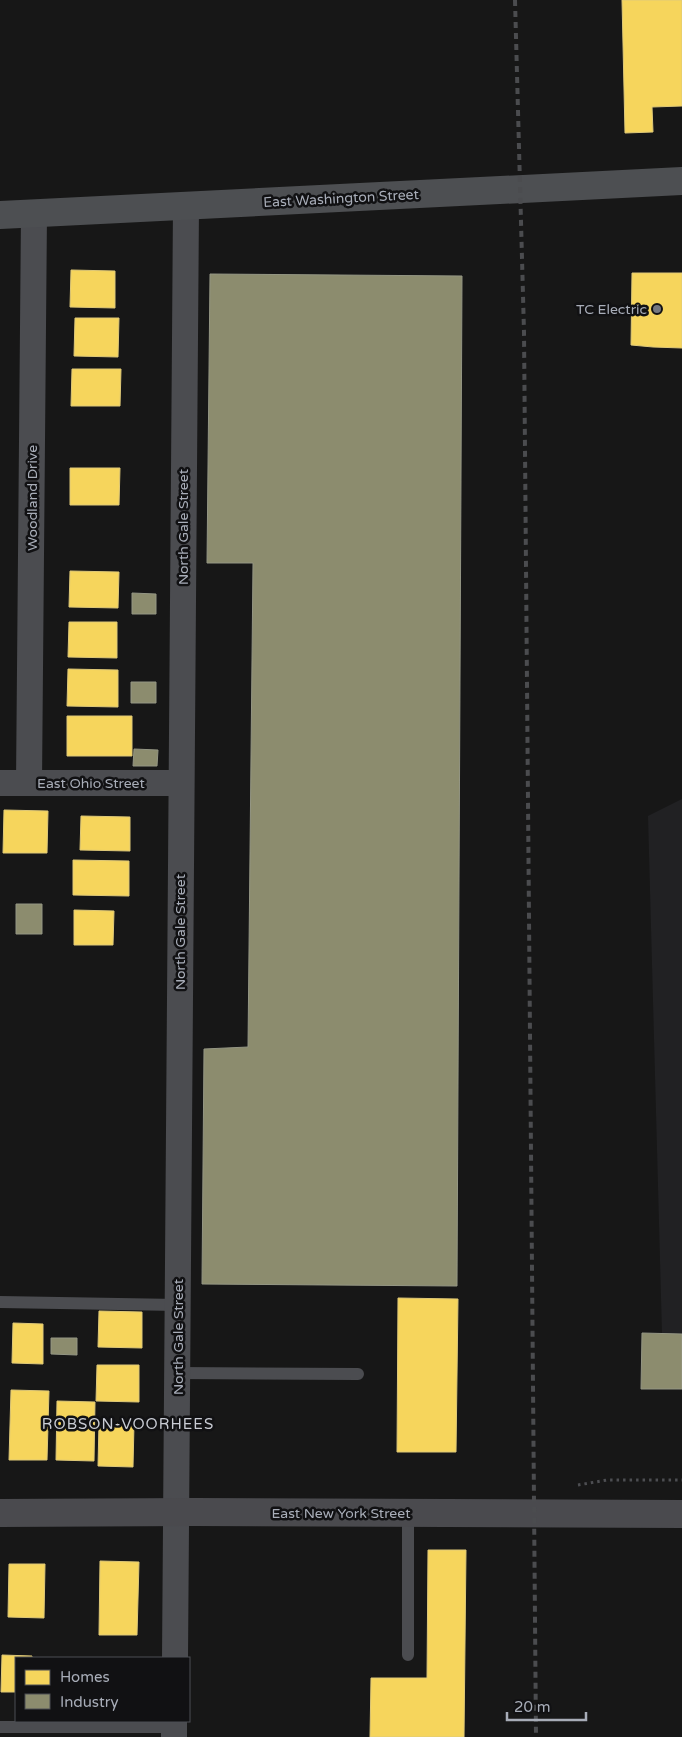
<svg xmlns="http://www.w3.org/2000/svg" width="682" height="1737" font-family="'Varela Round',sans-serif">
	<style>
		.built { fill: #212123 }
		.homes { fill: #f6d55c; stroke: #dfc978 }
		.industry { fill: #8c8c6e; stroke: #949684 }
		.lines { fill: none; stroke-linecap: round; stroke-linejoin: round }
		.path { stroke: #4d4e52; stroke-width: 3; stroke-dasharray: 2.5 4; stroke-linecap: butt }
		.lane { stroke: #4b4c50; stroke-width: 12 }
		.street { stroke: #4b4c50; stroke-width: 26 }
		.secondary { stroke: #4a4a4e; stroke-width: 28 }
		.primary { stroke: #4d4f52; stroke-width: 28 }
		.rail { stroke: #4b4c4f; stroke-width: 4; stroke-dasharray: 6 5; stroke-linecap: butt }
		.poi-dot { fill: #757880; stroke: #111113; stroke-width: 2 }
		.labels { text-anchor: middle; stroke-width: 5; stroke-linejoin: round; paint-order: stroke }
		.street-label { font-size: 14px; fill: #a8adb8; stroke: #111113 }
		.poi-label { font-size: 14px; fill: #a8adb8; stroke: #111113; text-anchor: end }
		.neighbourhood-label { font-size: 15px; letter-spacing: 1px; fill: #c9ccd4; stroke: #111113 }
	</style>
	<rect width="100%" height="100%" fill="#171717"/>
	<path class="built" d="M682,799V1334H662L648,816Z"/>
	<path class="homes" d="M622,0H682V106L652,107L653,132L625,133Z
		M71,270L115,271V308L70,307Z
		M632,273H682V348L653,347L631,345Z
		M75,318H119L118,357L74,356Z
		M72,369H121L120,406H71Z
		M70,468H120L119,505H70Z
		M70,571L119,572L118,608L69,607Z
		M69,622H117V658L68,657Z
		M68,669L118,670V707L67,706Z
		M67,716H132V756H67Z
		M4,810L48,811L47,853H3Z
		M81,816L130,817V851L80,850Z
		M73,860L129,861V896L73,895Z
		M74,910L114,911L113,945H74Z
		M398,1298L458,1299L456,1452H397Z
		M99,1311L142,1312V1348L98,1347Z
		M13,1323L43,1324V1364L12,1363Z
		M97,1365H139V1402L96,1401Z
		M11,1390L49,1391L47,1460H9Z
		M57,1401L95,1402L94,1461L56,1460Z
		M99,1423L134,1424L133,1467L98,1466Z
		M428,1550H466L464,1737H370L371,1678H427Z
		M100,1561L139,1562L137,1635H99Z
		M9,1564H45L44,1618L8,1617Z
		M2,1655L32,1656V1658H16V1692H1Z"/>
	<path class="industry" d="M210,274L462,276L457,1286L202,1284L204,1049L248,1047L253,563H207Z
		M132,593L156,594V614H132Z
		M131,682H156V703H131Z
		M134,749L158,750L157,766H133Z
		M16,904H42V934H16Z
		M642,1333L682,1334V1389H641Z
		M51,1338H77V1355L51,1354Z"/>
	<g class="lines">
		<path class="path" d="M578,1485L607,1480H682"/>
		<path class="lane" d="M0,1302L178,1305
			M177,1373L358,1374
			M408,1513V1655
			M0,1727H174"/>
		<path class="street" d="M0,783H181
			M29,783L34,213
			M175,1658L186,206
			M174,1737V1721"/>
		<path class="secondary" d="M0,1513L194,1512L682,1514"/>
		<path class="primary" d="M0,215L682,181"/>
		<path class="rail" d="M515,0L524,332L536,1737"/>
	</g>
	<circle class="poi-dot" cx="657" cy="309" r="5"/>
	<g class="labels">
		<g class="street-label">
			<text transform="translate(341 198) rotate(-3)" y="5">East Washington Street</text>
			<text transform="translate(32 498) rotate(-90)" y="5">Woodland Drive</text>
			<text transform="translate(183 527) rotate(-90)" y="5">North Gale Street</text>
			<text x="91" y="788">East Ohio Street</text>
			<text transform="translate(180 932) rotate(-90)" y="5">North Gale Street</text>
			<text transform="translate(178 1337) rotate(-90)" y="5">North Gale Street</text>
			<text x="341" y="1518">East New York Street</text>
		</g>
		<g class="poi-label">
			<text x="647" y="314">TC Electric</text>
		</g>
		<g class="neighbourhood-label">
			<text x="128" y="1429">ROBSON-VOORHEES</text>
		</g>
	</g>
	<rect x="15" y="1657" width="175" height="65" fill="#111113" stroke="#4d4f55"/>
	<rect x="25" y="1670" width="25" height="15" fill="#f6d55c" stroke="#4d4f55"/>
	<text x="60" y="1682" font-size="15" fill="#a8adb8">Homes</text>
	<rect x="25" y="1694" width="25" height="15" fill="#8c8c6e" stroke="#4d4f55"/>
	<text x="60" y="1707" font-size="15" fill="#a8adb8">Industry</text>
	<path d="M507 1712v8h79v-8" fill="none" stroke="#a8adb8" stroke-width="2.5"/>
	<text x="514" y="1712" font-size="15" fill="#a8adb8" stroke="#111113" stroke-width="4" paint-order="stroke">20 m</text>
</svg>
